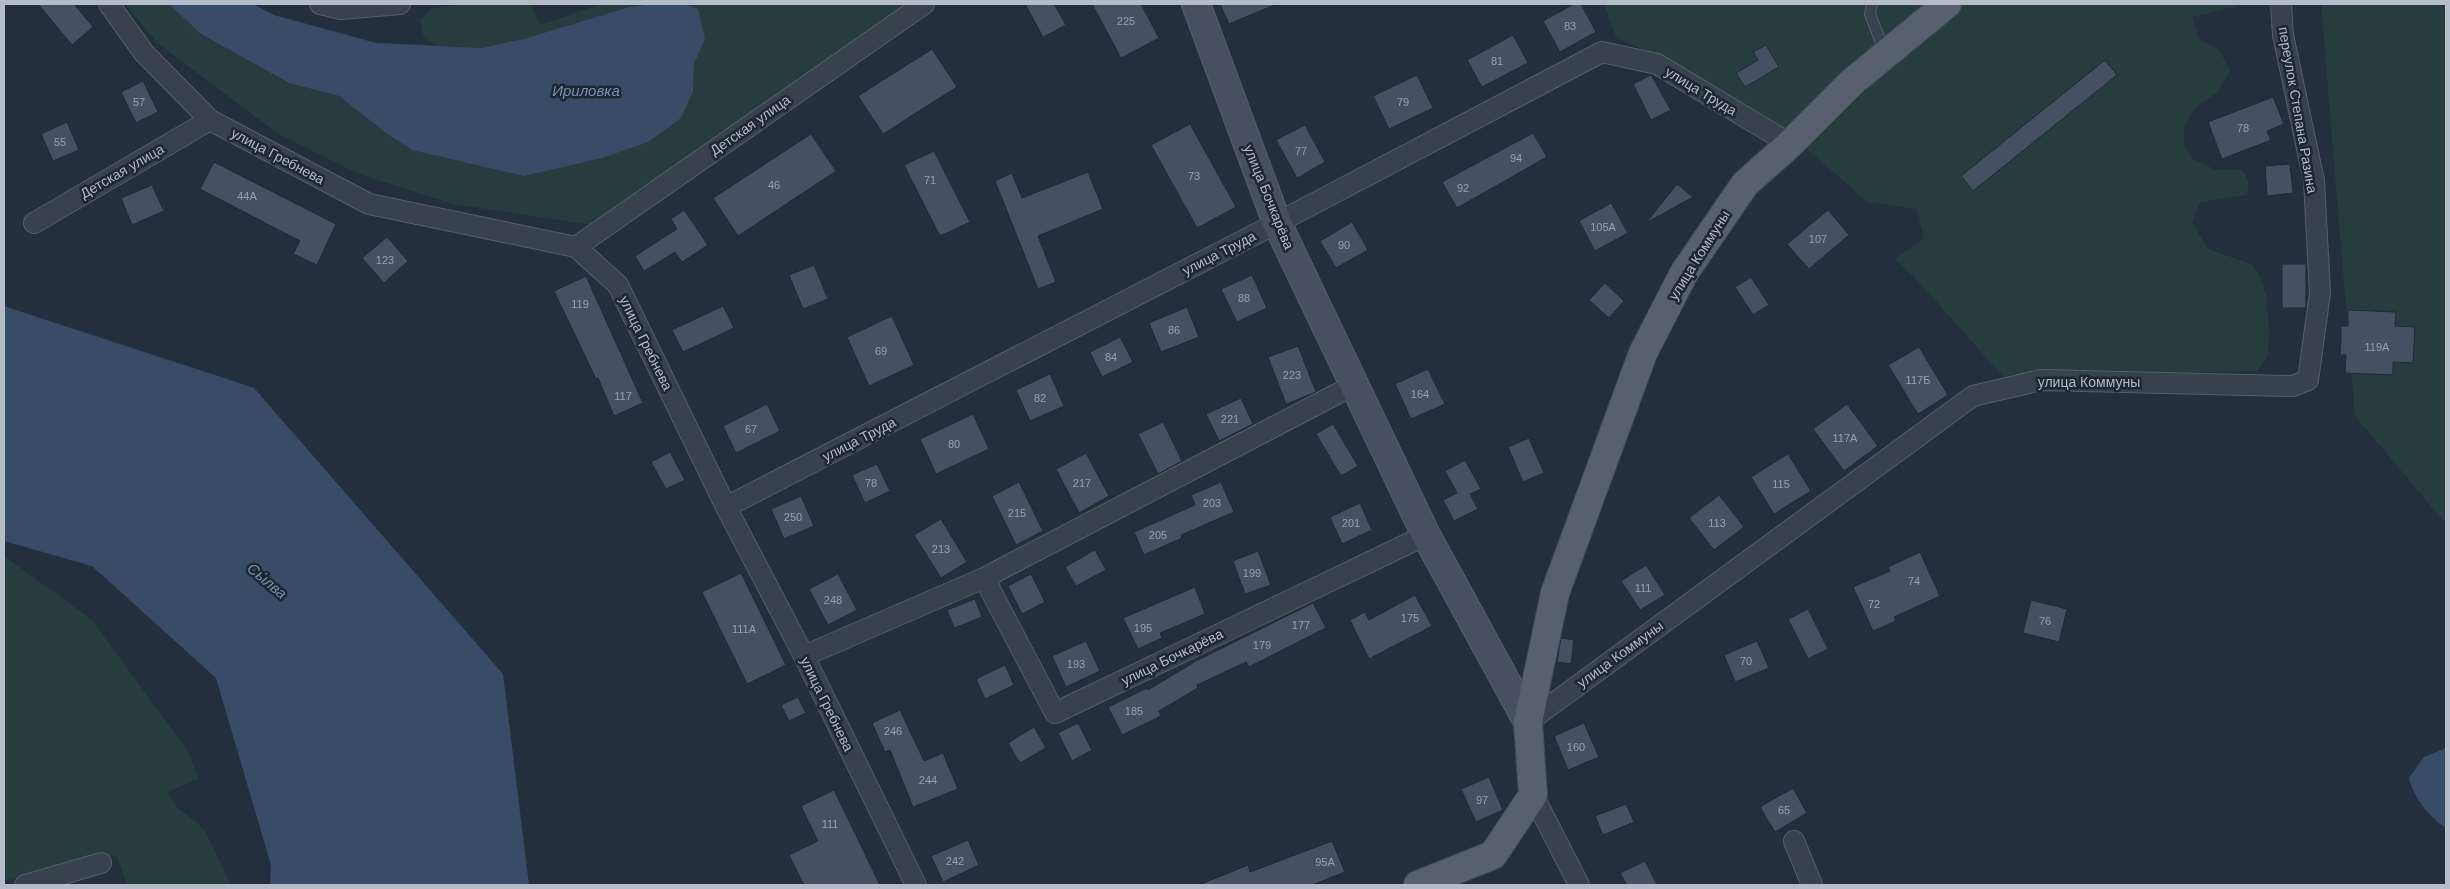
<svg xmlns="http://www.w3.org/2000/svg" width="2450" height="889" font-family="Arial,sans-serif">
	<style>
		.green { fill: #263c3f }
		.water { fill: #394c67 }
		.building { fill: #455162; stroke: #1f2835 }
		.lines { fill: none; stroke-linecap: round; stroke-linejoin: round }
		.lane-casing { stroke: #565f6c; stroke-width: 12 }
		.street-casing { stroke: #565f6c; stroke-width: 22 }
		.secondary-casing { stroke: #565f6c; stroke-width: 30 }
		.primary-casing { stroke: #414a57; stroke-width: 30 }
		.lane { stroke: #38414e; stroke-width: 10 }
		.street { stroke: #38414e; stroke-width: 20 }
		.secondary { stroke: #465061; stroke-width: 28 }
		.primary { stroke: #56606e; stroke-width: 28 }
		.labels { text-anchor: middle; stroke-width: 5; stroke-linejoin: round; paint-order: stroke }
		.number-label { font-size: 11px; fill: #98a1af }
		.street-label { font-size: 14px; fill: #b4bcc9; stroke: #1d2633 }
		.water-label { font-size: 15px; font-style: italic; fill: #7c92b1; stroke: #1d2633 }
	</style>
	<rect width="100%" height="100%" fill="#242f3e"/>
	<path class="green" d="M125,4H169L201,34L289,83L339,96L386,133L693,92L694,64L705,38L698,9L684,4H910L592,225L453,204L359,174L277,133L157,43Z
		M464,4H530L540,25L601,4H654L629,7L527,38L482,48L438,46L424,38L420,20L430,9Z
		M1604,4H1925L1784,129L1671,61L1617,39Z
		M1959,4H2246L2192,17L2200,40L2219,50L2230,70L2218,92L2197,106L2184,126V146L2194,160L2216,170H2242L2249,181L2247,195L2200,202L2192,222L2208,249L2251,264L2259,274L2266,295L2269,330L2268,356L2257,371L2050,375L2006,380L1918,281L1895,259L1924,238L1917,209L1867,202L1804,146L1872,76Z
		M2321,4H2446V524L2355,416Z
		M4,556L91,619L188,751L199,779L167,792L177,807L204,829L231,885H127L117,855L4,881Z"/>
	<path class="water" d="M169,4H253L274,15L376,43L482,48L527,38L629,7L654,4H684L698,9L705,38L694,64L693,92L681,118L648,142L602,158L524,176L412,150L386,133L339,96L289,83L201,34Z
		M4,306L254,388L503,674L529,885H270L271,865L216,678L92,566L4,541Z
		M2446,748V828C2429,817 2414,798 2409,778L2424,757Z"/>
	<path class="building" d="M38,4H74L93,27L72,45Z
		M1025,4H1054L1066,25L1043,37Z
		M1092,4H1141L1159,38L1121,58Z
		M1220,4H1277L1229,24Z
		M1574,4H1581L1596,32L1560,52L1543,21Z
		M1513,35L1528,63L1482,87L1467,60Z
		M1766,45L1779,67L1745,87L1736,73L1758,60L1753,52Z
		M932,49L957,87L883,134L858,96Z
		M2105,60L2117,75L1973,191L1961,176Z
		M1417,75L1433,108L1389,129L1373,96Z
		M1651,75L1671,110L1651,120L1633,84Z
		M143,81L158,112L136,123L121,92Z
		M2273,97L2284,124L2267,131L2271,140L2222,159L2208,122Z
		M67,122L79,150L53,161L41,134Z
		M1190,124L1236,207L1197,228L1151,145Z
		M1305,125L1325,162L1297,178L1276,140Z
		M1533,133L1547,157L1457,208L1442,182Z
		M811,134L836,171L738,236L713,198Z
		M934,151L970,222L940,236L904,165Z
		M214,162L336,224L317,265L293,254L300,241L200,189Z
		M2290,164L2293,193L2267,196L2265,166Z
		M1088,172L1103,209L1038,236L1056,282L1038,289L995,181L1012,173L1022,198Z
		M1677,184L1693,197L1646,223Z
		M152,185L164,211L132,225L121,198Z
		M1611,203L1628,233L1595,251L1579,221Z
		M684,210L708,245L682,262L675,252L644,271L635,256L677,229L671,219Z
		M1828,210L1849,235L1809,269L1787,244Z
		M1352,222L1368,250L1336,268L1320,241Z
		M387,237L408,261L384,283L362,258Z
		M2282,264H2306V308H2282Z
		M814,265L828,299L803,309L789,275Z
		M1252,275L1267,308L1237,322L1221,289Z
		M586,276L643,403L614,416L598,378L596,379L554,291Z
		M1751,277L1769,305L1753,315L1735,287Z
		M1605,283L1624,301L1609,318L1589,300Z
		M723,306L734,328L683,352L672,330Z
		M1187,307L1199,337L1161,352L1149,323Z
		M2348,310L2396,312L2395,326L2415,327L2413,363L2393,362V375L2345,373L2346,355H2340L2341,340V326H2348Z
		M892,316L914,365L869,386L847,337Z
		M1120,337L1133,362L1102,377L1090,352Z
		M1298,346L1316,392L1286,404L1268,357Z
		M1919,347L1948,395L1918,414L1888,365Z
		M1428,369L1445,404L1411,419L1395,384Z
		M1050,374L1064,406L1030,421L1016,390Z
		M1241,398L1253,424L1219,441L1206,414Z
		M767,404L780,431L736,453L723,426Z
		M1847,404L1878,446L1844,471L1813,429Z
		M973,414L989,449L936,474L920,439Z
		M1163,422L1182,461L1158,474L1138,434Z
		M1333,424L1358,466L1341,476L1316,434Z
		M1529,438L1544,473L1523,482L1508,447Z
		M670,452L685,480L666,489L651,462Z
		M1086,453L1109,496L1079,513L1056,469Z
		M1788,454L1811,491L1774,514L1751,477Z
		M1465,460L1481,489L1470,494L1478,509L1454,521L1443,500L1457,493L1445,471Z
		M877,464L890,491L865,503L852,475Z
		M1019,482L1043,531L1016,545L992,496Z
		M1221,482L1234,512L1181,535L1182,538L1144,555L1134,532L1195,505L1191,495Z
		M1719,495L1744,527L1714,550L1689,518Z
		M801,496L814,526L784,539L771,509Z
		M1360,503L1372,530L1342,544L1330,517Z
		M941,519L967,562L941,578L914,535Z
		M1095,550L1106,570L1076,586L1065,567Z
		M1258,551L1271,585L1245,594L1233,561Z
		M1920,552L1940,596L1894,617L1896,621L1873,631L1853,587L1890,571L1888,567Z
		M1646,565L1665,595L1640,610L1621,581Z
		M741,573L786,665L747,684L702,592Z
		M838,574L857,610L828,625L809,589Z
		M1031,574L1045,602L1022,614L1008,586Z
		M1195,587L1205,614L1160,633L1162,638L1138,649L1123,618Z
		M1415,595L1432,626L1369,659L1350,620L1365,612L1369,620Z
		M975,599L982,617L954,628L947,610Z
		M2031,600L2067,609L2059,642L2023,633Z
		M1313,603L1326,628L1249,667L1246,662L1197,685L1198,688L1159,711L1161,716L1122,735L1108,707L1147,688L1148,690L1196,661Z
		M1808,609L1828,649L1808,659L1788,619Z
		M1561,638L1574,640L1571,664L1557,662Z
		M1086,641L1100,671L1066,687L1052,656Z
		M1757,641L1769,668L1735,682L1724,655Z
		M1005,665L1014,685L985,699L976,679Z
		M798,697L806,713L789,721L781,705Z
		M900,710L924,761L943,753L958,789L913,807L890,750L885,752L872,723Z
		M1078,723L1092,750L1072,761L1058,733Z
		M1584,723L1599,757L1568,770L1554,736Z
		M1034,727L1046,748L1020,763L1008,743Z
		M1489,777L1503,810L1476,822L1461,789Z
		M1793,788L1807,813L1775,832L1760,807Z
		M834,790L880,885H804L789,855L818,841L801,806Z
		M1626,804L1634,822L1603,835L1595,816Z
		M968,840L979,865L943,882L931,856Z
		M1332,841L1345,872L1312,885H1199L1248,865L1250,872Z
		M1645,861L1657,885H1627L1620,873Z"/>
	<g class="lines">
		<g class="lane-casing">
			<path id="lane" d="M1872,4L1870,14L1885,53"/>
		</g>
		<g class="street-casing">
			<path id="street" d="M109,4L144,53L210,120L369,204L576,247L618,285L726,507L804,656L916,885
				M320,4L341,9L400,4
				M34,223L210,120
				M576,247L924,4
				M726,507L1277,223L1602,52L1657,64L1790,144
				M984,578L1055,713L1426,535
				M804,656L984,578L1354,385
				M1528,722L1973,396L2041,380L2293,386L2308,380L2320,293L2314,181L2283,35L2281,4
				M1533,795L1579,885
				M1794,841L1812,885
				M25,885L101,863"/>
		</g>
		<g class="secondary-casing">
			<path id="secondary" d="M1196,4L1277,223L1426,535L1528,722"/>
		</g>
		<g class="primary-casing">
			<path id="primary" d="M1418,885L1493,855L1533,795L1528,722L1555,593L1643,353L1684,273L1745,184L1790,144L1852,82L1947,4"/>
		</g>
		<use href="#lane" class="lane"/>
		<use href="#street" class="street"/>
		<use href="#secondary" class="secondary"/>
		<use href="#primary" class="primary"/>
	</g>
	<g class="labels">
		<g class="number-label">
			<text x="1126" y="25">225</text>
			<text x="1570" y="30">83</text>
			<text x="1497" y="65">81</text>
			<text x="139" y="106">57</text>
			<text x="1403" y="106">79</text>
			<text x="2243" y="132">78</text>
			<text x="60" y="146">55</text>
			<text x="1301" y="155">77</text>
			<text x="1516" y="162">94</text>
			<text x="1194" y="180">73</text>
			<text x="930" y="184">71</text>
			<text x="774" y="189">46</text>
			<text x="1463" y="192">92</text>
			<text x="247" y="200">44А</text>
			<text x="1603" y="231">105А</text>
			<text x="1818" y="243">107</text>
			<text x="1344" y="249">90</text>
			<text x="385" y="264">123</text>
			<text x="1244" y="302">88</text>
			<text x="580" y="308">119</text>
			<text x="1174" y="334">86</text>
			<text x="2377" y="351">119А</text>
			<text x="881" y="355">69</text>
			<text x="1111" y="361">84</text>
			<text x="1292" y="379">223</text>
			<text x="1918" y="384">117Б</text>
			<text x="1420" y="398">164</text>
			<text x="623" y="400">117</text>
			<text x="1040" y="402">82</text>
			<text x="1230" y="423">221</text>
			<text x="751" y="433">67</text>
			<text x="1845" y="442">117А</text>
			<text x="954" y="448">80</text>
			<text x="871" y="487">78</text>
			<text x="1082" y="487">217</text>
			<text x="1781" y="488">115</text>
			<text x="1212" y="507">203</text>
			<text x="1017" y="517">215</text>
			<text x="793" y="521">250</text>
			<text x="1351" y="527">201</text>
			<text x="1717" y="527">113</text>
			<text x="1158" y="539">205</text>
			<text x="941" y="553">213</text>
			<text x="1252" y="577">199</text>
			<text x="1914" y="585">74</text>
			<text x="1643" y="592">111</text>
			<text x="833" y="604">248</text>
			<text x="1874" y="608">72</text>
			<text x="1410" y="622">175</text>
			<text x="2045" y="625">76</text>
			<text x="1301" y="629">177</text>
			<text x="1143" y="632">195</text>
			<text x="744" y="633">111А</text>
			<text x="1262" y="649">179</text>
			<text x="1746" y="665">70</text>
			<text x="1076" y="668">193</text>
			<text x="1134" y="715">185</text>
			<text x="893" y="735">246</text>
			<text x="1576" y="751">160</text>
			<text x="928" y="784">244</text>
			<text x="1482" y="804">97</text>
			<text x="1784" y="814">65</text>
			<text x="830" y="828">111</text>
			<text x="955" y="865">242</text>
			<text x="1325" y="866">95А</text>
		</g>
		<g class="street-label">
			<text transform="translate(1701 91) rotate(31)" y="5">улица Труда</text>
			<text transform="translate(2298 110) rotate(80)" y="5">переулок Степана Разина</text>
			<text transform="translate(750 125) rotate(-35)" y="5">Детская улица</text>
			<text transform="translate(278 156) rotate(28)" y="5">улица Гребнева</text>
			<text transform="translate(122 171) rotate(-30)" y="5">Детская улица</text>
			<text transform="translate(1269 197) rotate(68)" y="5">улица Бочкарёва</text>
			<text transform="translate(1219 253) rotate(-27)" y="5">улица Труда</text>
			<text transform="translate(1699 255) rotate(-58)" y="5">улица Коммуны</text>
			<text transform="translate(646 343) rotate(64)" y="5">улица Гребнева</text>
			<text x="2089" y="387">улица Коммуны</text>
			<text transform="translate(859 439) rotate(-27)" y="5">улица Труда</text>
			<text transform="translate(1620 654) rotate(-36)" y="5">улица Коммуны</text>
			<text transform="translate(1172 657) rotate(-26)" y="5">улица Бочкарёва</text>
			<text transform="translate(827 704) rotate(64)" y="5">улица Гребнева</text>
		</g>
		<g class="water-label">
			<text x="586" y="96">Ириловка</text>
			<text transform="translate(267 581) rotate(40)" y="5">Сы́лва</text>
		</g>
	</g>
	<rect width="2450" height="889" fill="none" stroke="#b4bcc9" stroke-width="10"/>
</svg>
